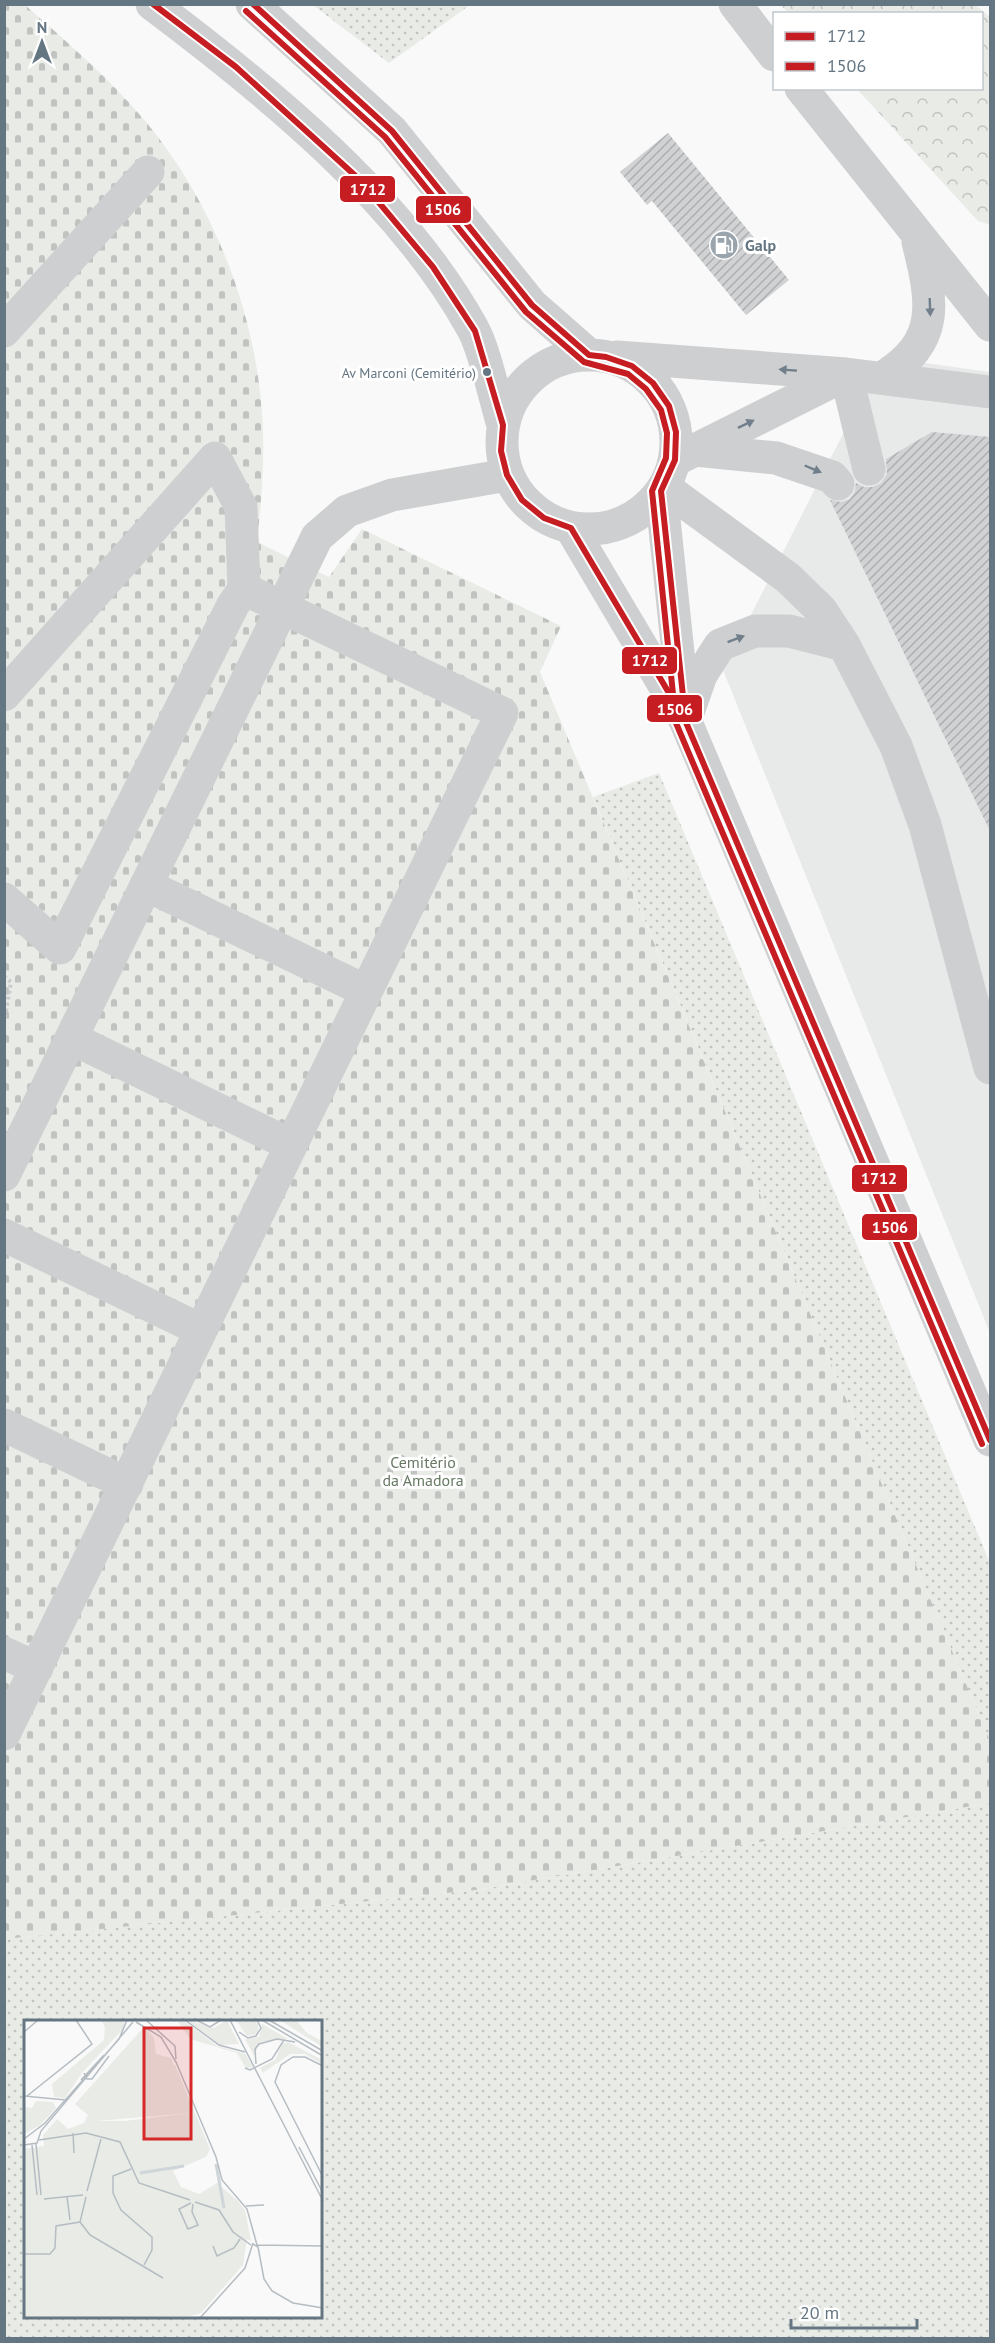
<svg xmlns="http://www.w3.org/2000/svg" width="995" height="2343" font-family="'PT Sans',sans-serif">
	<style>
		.built { fill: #e8e9e9 }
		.grass { fill: url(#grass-dots); fill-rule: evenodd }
		.forest { fill: url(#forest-crowns) }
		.cemetery { fill: url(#cemetery-stones) }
		.building { fill: url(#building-hatch) }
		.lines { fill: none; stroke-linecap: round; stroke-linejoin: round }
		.path { stroke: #cbcccd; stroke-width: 4; stroke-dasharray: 3 3; stroke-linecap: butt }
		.minor { stroke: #cecfd0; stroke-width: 33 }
		.bus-1-casing { stroke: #fff; stroke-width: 10 }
		.bus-2-casing { stroke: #fff; stroke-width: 10 }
		.bus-1 { stroke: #c61d23; stroke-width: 6 }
		.bus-2 { stroke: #c61d23; stroke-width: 6 }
		.oneway { fill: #707f8b }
		.bus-dot { fill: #657683; stroke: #fff; stroke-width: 2 }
		.labels { text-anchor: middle; stroke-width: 6; stroke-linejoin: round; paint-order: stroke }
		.bus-label { font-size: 14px; fill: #657683; stroke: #fff; text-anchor: end }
		.poi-label { font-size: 16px; font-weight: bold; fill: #657683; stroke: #fff; text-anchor: start }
		.park-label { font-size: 16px; fill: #687a64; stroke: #fff }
		.inset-river { fill: none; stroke: #ced6d9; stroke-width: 3 }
		.inset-road { fill: none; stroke: #b5bdc3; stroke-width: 1.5 }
		.view { fill: #d62828; fill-opacity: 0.15; stroke: #d62828; stroke-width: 3 }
		.inset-edge { fill: none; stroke: #657683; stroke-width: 3 }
		.line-badge { stroke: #fff; stroke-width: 2 }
		.badge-label { font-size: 16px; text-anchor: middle; font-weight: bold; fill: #fff }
	</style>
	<defs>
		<pattern id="grass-dots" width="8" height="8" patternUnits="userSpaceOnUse" patternTransform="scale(1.5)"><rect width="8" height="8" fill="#e8ebe6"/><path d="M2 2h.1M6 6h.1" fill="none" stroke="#c0c3c0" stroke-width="1.8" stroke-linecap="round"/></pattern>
		<pattern id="forest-crowns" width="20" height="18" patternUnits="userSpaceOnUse" patternTransform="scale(1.5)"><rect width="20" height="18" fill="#e8ebe6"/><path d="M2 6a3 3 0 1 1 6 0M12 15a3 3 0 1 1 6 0" fill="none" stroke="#c0c3c0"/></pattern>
		<pattern id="cemetery-stones" width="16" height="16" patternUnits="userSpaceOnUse" patternTransform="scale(1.5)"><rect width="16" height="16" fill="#e8ebe6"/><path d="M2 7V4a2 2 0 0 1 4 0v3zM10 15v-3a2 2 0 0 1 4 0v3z" fill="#c0c3c0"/></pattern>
		<pattern id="building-hatch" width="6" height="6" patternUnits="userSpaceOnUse" patternTransform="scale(1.5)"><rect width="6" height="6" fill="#d0d2d3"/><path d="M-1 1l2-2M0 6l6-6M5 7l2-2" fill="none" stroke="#acafb1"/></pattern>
	</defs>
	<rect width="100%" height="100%" fill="#f9f9f9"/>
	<path class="built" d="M882,357L990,372V1333L723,670Z"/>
	<path class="grass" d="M313,5H470L389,63Z
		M659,773L990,1563V1741L593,797Z
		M990,1803V2338H5L4,1939L476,1890ZM26,2022H321V2318H26Z"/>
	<path class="forest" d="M781,5H975L990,17V225L978,221L857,89L982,88V14H789Z"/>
	<path class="cemetery" d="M4,5H25C67,42 110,79 146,122C216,206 260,323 263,432C264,469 261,505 257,542L329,577L362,529L561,626L540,672L990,1741V1803L476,1890L5,1939Z"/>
	<path class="building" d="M668,133L789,280L746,315L652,201L647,205L620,172Z
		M932,432L990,437V831L830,500L841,502L850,499L855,491L856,483L864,487H873L881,483L887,474L886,459Z"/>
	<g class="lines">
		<path class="path" d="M4,976L11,982L4,1023"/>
		<path class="minor" d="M152,4C268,91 403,201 473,329C485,351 495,399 503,425
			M252,4L392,131L532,305L589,355
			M735,4L774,55
			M801,88L990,325
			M4,331L148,172
			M502 442a87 87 0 1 1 174 0a87 87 0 1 1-174 0Z
			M617,357L846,374L990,392
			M846,374L869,469
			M882,378C941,342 933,302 918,242
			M695,450L776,458L832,477L838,484
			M675,460L845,375
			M664,487L788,578L821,610L844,645L896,746L925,825L990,1068
			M661,491L684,710
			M571,528L685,720L990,1440
			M4,695L215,458L241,507L244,589L233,605L60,948L4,899
			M688,712L701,675L720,645L755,631H789L844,645
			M146,885L366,991
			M71,1038L291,1145
			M4,1175L317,537L347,511L392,495L507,475
			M4,1235L201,1330
			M4,1425L127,1484
			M4,1653L37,1668
			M4,1734L502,713L244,589"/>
		<g class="bus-1-casing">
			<path id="bus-1" d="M153,4L236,67L360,180L433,267L475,331L503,425L501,451L507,475L522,500L544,518L571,528L685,720L990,1440
				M253,4L392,131L532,305L589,355L606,357L632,366L653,383L669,406L676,432L675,460L661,491L683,696"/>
		</g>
		<g class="bus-2-casing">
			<path id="bus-2" d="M246,11L385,137L526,312L584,362L628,374L646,389L661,410L667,433L666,458L652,491L676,723L982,1444"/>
		</g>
		<use href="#bus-1" class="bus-1"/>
		<use href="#bus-2" class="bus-2"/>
	</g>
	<defs><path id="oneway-solid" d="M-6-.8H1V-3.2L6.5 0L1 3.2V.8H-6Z" transform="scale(1.5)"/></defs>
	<g class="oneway">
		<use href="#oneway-solid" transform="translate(930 307) rotate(88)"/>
		<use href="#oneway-solid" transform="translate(788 370) rotate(-176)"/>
		<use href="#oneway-solid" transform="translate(746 424) rotate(-26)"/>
		<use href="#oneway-solid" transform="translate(813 469) rotate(23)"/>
		<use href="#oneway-solid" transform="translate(736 639) rotate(-21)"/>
	</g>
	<defs>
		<g id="fuel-disc" transform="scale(1.5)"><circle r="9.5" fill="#99a4ac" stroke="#fff"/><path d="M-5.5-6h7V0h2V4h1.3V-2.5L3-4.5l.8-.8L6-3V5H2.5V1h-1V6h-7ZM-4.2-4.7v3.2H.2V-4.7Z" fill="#fff"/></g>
	</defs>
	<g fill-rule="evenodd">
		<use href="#fuel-disc" x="724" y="245"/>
	</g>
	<circle class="bus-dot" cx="487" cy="372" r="5"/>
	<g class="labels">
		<g class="bus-label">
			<text x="476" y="378">Av Marconi (Cemitério)</text>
		</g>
		<g class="poi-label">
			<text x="745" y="251">Galp</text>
		</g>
		<g class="park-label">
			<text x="423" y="1468">Cemitério<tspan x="423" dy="18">da Amadora</tspan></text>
		</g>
	</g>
	<g transform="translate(24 2020)">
		<rect width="298" height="298" fill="#f9f9f9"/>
		<path d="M77,0H100V8L58,53L41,78L30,77L28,64L80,20L81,7ZM163,0L190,8L203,0L215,24L196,25ZM212,0H230L234,4V14L223,16ZM256,0H272L283,13L298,21V27ZM238,4L264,19L236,22L230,36L221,19L235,17ZM264,22L298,40V44L281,34H266L239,53L236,48L251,40L258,24ZM151,45L186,129L182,137L149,151L157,167L175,174L193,163L214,181L221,190L227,221L223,219L219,245L177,293L166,296L135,277L0,246V129L20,126L19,115L33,99L44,109L60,103L64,95L71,101H100L168,93L148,46ZM12,81L29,82L32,88L16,105L0,114V87L8,88Z" fill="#e8ebe6"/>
		<path d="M153,0H159L193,26L221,34L229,47L222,48L213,33L166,19ZM48,229L80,234L166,296L0,298V246Z" fill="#e8ebe6"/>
		<path d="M120,7L130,18L132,34L147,38L168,93L71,101L51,84Z" fill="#e8ebe6"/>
		<path class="inset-river" d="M192,144L200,188M116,153L160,146"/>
		<path class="inset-road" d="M122,0L151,26L152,39M161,0L195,25L221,32M172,0L186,7L197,0M206,0L299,181M238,0L299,36M245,0L299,31M112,2L137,17L152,42L192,137L198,160L223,189L233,225M0,12L14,0M215,12L224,18L232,16L237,8L233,0M232,44L231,29L235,24L253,19L271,22M299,46L281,37H269L257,45L251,62L299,157M221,48L226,50L248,39L260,20M60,53L63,59H68L85,36M57,60L80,35M0,76L42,80M3,76L68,24L52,0M49,113L50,133M0,119L21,103L95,19L103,0M15,120L62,113L96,122L115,163L166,180M12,124L17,175M0,125L13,123L17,111L109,2M8,125L13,175M275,127L299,173M107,149L89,156V173L97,190L128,217V230L120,245M63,171L77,119M43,177L46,200M62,177L56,202L66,215L139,258M20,179L59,175M171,182L195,190L209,212L227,225M167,183L155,189L164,209L174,205L168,192L169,184M222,186L240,185M229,224L234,227L240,259L248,271L269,283L299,288M233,225L299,226M189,226L193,236L210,228L216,219M0,234H26L31,228L32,206L56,202M176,298L221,248L229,223"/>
		<path class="view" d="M120,8H167V119H120Z"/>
		<rect width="298" height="298" class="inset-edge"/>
	</g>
	<g class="line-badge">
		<rect x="339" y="175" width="57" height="28" rx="6" fill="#c61d23"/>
		<rect x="415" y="195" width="57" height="29" rx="6" fill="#c61d23"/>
		<rect x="621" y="646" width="57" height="29" rx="6" fill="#c61d23"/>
		<rect x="646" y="694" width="57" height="29" rx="6" fill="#c61d23"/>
		<rect x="851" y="1164" width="57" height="29" rx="6" fill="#c61d23"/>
		<rect x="861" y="1213" width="57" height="28" rx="6" fill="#c61d23"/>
	</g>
	<g class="badge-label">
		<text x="368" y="195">1712</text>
		<text x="443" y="215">1506</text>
		<text x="650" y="666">1712</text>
		<text x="675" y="715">1506</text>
		<text x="879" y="1184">1712</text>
		<text x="890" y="1233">1506</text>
	</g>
	<rect width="995" height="2343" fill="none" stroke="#657683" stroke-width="12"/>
	<rect x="773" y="12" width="210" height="78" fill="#ffffff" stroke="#c1c8cd" stroke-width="1.5"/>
	<rect x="785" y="32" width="30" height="9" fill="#c61d23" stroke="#c1c8cd" stroke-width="1.5"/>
	<text x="827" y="42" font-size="18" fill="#657683">1712</text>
	<rect x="785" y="62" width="30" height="9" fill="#c61d23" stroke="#c1c8cd" stroke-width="1.5"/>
	<text x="827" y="72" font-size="18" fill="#657683">1506</text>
	<g transform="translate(42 42)" stroke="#ffffff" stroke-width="4.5" paint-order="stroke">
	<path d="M0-4.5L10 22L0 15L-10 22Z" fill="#657683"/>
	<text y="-9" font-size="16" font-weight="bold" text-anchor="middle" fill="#657683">N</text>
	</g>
	<path d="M791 2319v9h126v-9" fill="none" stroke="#657683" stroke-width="3"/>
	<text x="800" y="2319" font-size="18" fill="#657683" stroke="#ffffff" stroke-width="4.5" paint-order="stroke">20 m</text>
</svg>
